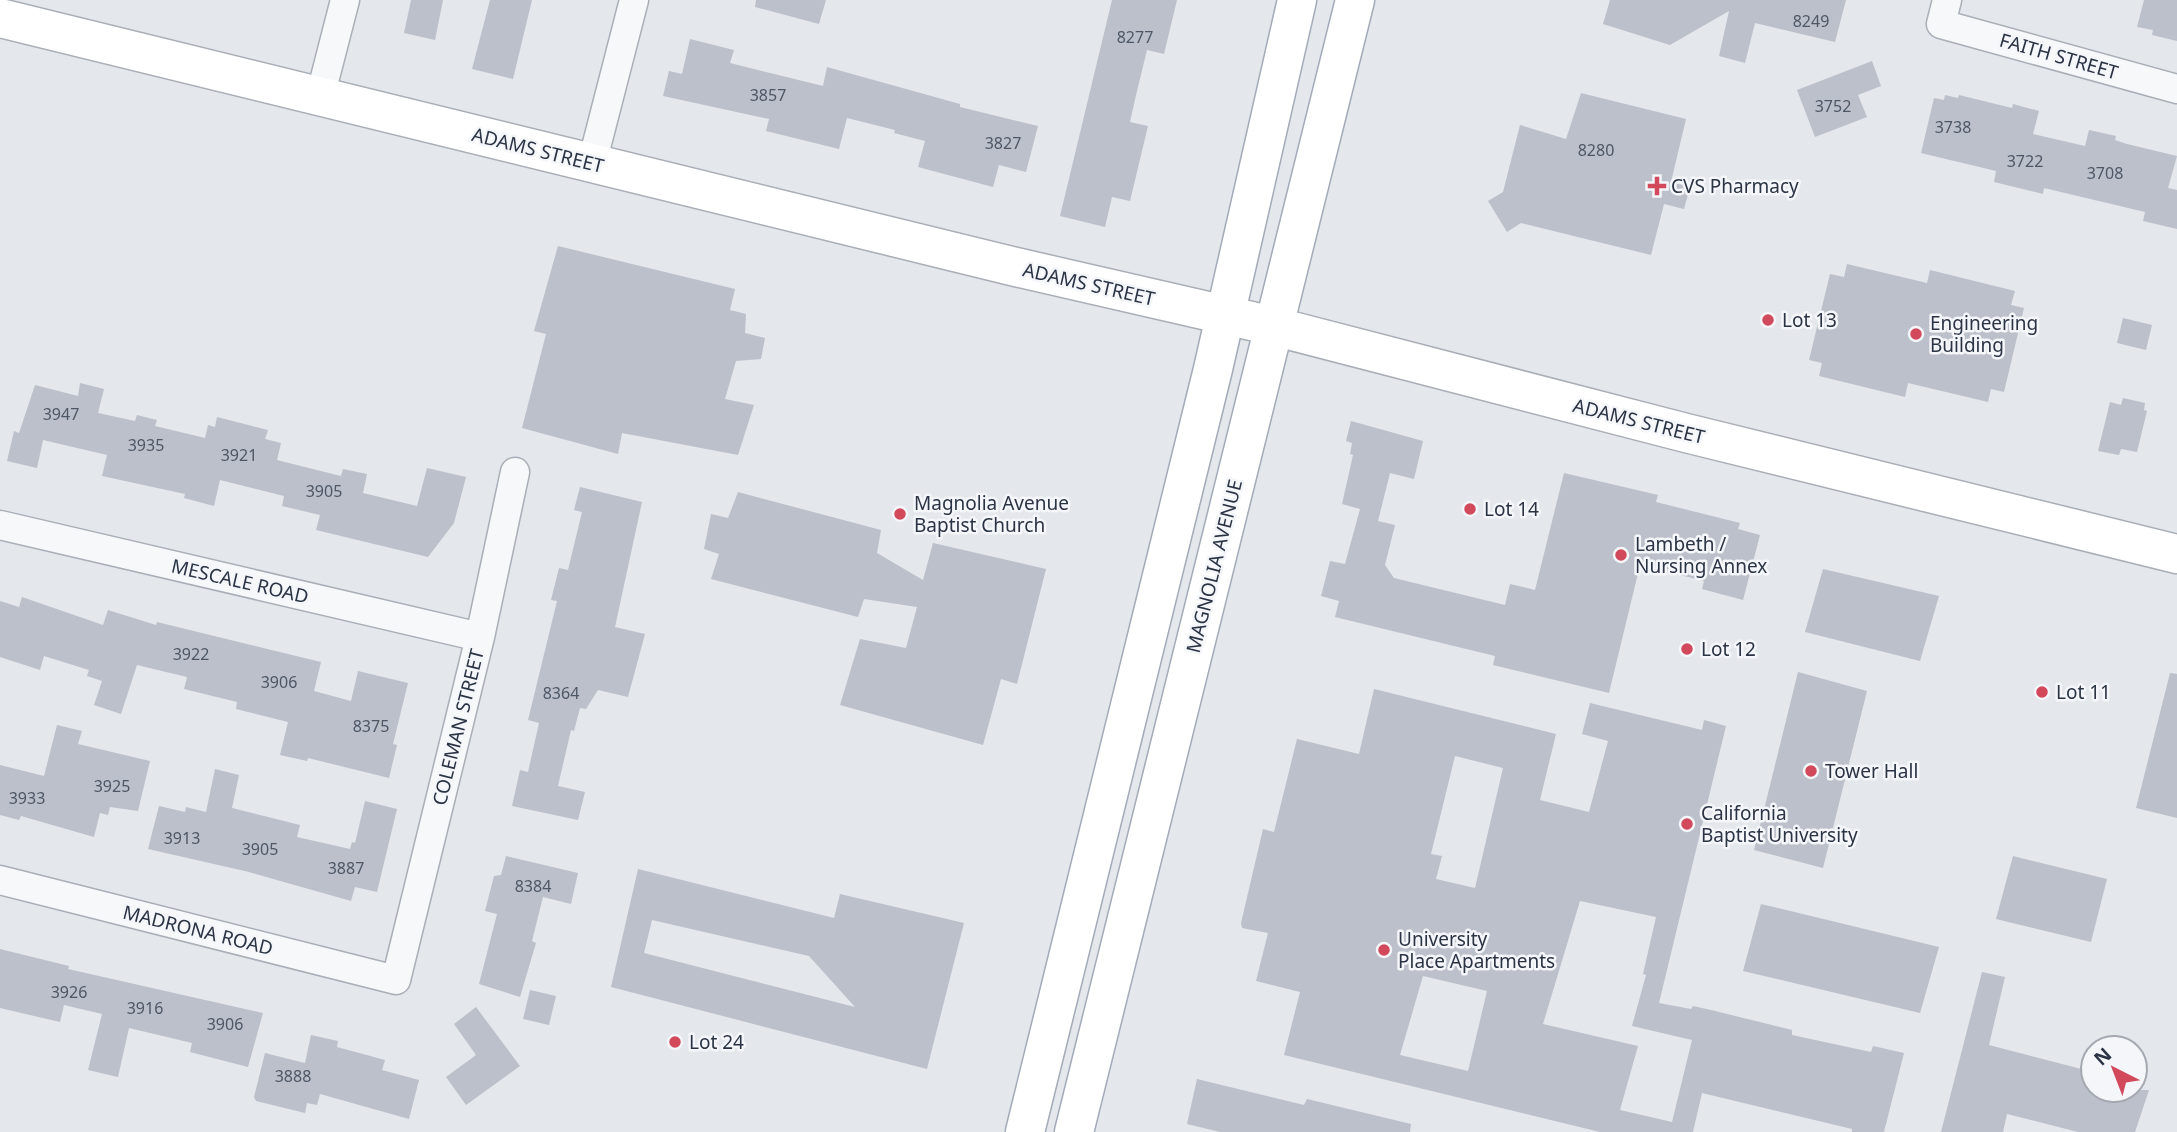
<svg xmlns="http://www.w3.org/2000/svg" width="2177" height="1132" font-family="'Noto Sans',sans-serif">
	<style>
		.building { fill: #bbc0ca; fill-rule: evenodd }
		.lines { fill: none; stroke-linecap: round; stroke-linejoin: round }
		.minor-casing { stroke: #a9aeb7; stroke-width: 31 }
		.secondary-casing { stroke: #a9aeb7; stroke-width: 41 }
		.primary-casing { stroke: #a3abb8; stroke-width: 41 }
		.minor { stroke: #f7f8fa; stroke-width: 28 }
		.secondary { stroke: #fff; stroke-width: 38 }
		.primary { stroke: #fff; stroke-width: 38 }
		.poi-dot { fill: #d1495b; stroke: #f4f6f9; stroke-width: 2.5 }
		.labels { text-anchor: middle; stroke-width: 5; stroke-linejoin: round; paint-order: stroke }
		.number-label { font-size: 16px; fill: #4f5766 }
		.street-label { font-size: 19px; fill: #2b3445; stroke: #f4f6f9 }
		.poi-label { font-size: 19px; fill: #2b3445; stroke: #f4f6f9; text-anchor: start }
	</style>
	<rect width="100%" height="100%" fill="#e4e7ec"/>
	<path class="building" d="M411,0H443L435,40L404,33Z
		M490,0H532L513,79L472,69Z
		M756,0H826L819,24L755,7Z
		M1112,0H1177L1164,54L1147,50L1136,95L1130,122L1148,126L1130,201L1112,197L1105,227L1060,216Z
		M1610,0H1846L1835,42L1755,23L1745,63L1719,56L1729,11L1670,45L1603,24Z
		M2144,0H2177V41L2152,35L2153,30L2137,27Z
		M690,39L734,50L730,63L823,86L827,67L960,104V107L1038,126L1026,172L999,165L993,187L918,167L925,141L894,133L895,130L847,118L839,149L766,131L769,119L663,96L669,71L682,74Z
		M1872,61L1881,86L1858,95L1867,117L1815,137L1797,90Z
		M1581,93L1686,119L1671,182L1690,187L1684,209L1664,204L1651,255L1521,223L1507,232L1488,201L1503,192L1520,125L1566,139Z
		M1945,95L1958,98L1959,95L2012,108L2013,104L2039,111L2033,134L2085,146L2089,130L2116,136L2115,140L2127,144L2177,156L2168,188L2177,190V229L2143,221L2145,212L2044,188L2043,194L1994,182L1996,171L1921,153L1934,98L1944,100Z
		M558,246L735,289L730,310L746,314L745,333L765,338L761,359L736,361L725,399L754,405L738,455L622,433L618,454L522,428L546,334L534,331Z
		M1847,264L1927,283L1930,270L2015,291L2011,305L2024,308L2004,392L1991,389L1988,402L1908,383L1905,397L1819,376L1822,363L1809,360L1830,274L1844,277Z
		M2123,318L2152,325L2146,350L2117,343Z
		M80,383L104,389L98,413L135,421L137,415L157,420L155,426L205,438L208,425L215,427L217,417L268,430L265,439L281,443L277,460L341,476L343,469L367,474L363,493L417,506L427,468L466,477L454,523L428,557L316,530L320,515L282,506L284,496L220,480L214,506L184,498L185,494L102,476L107,455L43,440L37,468L7,461L14,431L19,433L35,385L78,396Z
		M2123,398L2145,403L2144,410L2147,411L2137,452L2121,449L2119,455L2098,451L2110,402L2121,405Z
		M1351,421L1423,441L1414,479L1390,473L1378,521L1395,525L1385,565L1394,578L1505,605L1510,584L1535,590L1564,473L1658,495L1656,502L1740,523L1738,529L1760,535L1743,600L1702,589L1704,581L1640,565L1609,693L1493,665L1495,656L1335,617L1339,601L1321,596L1330,561L1345,564L1360,509L1342,504L1353,455L1350,454L1352,443L1346,441Z
		M580,487L642,502L615,627L645,634L628,697L598,690L586,709L580,708L574,731L571,730L558,786L585,792L578,820L512,806L520,770L528,772L539,723L528,720L557,601L551,600L559,568L568,570L582,512L574,510Z
		M738,492L881,530L877,553L923,580L933,543L1046,569L1017,684L1001,679L983,745L840,705L860,639L906,648L917,607L864,599L858,617L711,579L719,554L704,549L711,514L728,518Z
		M1823,569L1939,596L1920,661L1805,632Z
		M22,597L103,625L108,610L156,625L157,622L321,662L314,691L351,701L358,671L408,683L393,744L397,745L389,778L308,758L307,761L280,755L288,722L236,709L237,702L184,689L187,677L137,665L121,714L94,705L102,681L87,676L89,670L44,656L40,670L0,657V601L19,607Z
		M1798,672L1867,691L1823,868L1754,850Z
		M2170,673L2177,674V818L2136,808Z
		M1374,689L1556,734L1540,800L1589,812L1608,741L1582,734L1590,703L1702,730L1704,720L1726,726L1659,1003L1691,1009L1693,1006L1711,1010L1792,1030V1035L1871,1052L1873,1046L1904,1053L1884,1132H1852V1129L1702,1093L1693,1132H1600L1284,1055L1300,992L1256,981L1268,933L1242,928L1241,923L1263,829L1274,832L1297,739L1359,754ZM1455,756L1503,768L1475,888L1436,879L1442,856L1431,854ZM1580,901L1656,917L1643,974L1646,975L1632,1026L1692,1040L1672,1122L1620,1110L1638,1046L1543,1024ZM1423,976L1487,991L1468,1071L1400,1055Z
		M57,725L82,731L78,744L150,761L138,811L110,807L108,815L100,813L94,837L21,816L19,820L0,815V765L44,776Z
		M215,769L239,775L232,808L300,825L297,837L350,849L352,842L355,843L365,801L397,809L377,892L355,887L351,901L249,872L148,849L159,806L185,812L186,807L206,812Z
		M506,856L578,873L571,904L543,897L532,941L536,943L520,997L479,984L497,914L485,911L494,876L501,875Z
		M2013,856L2107,879L2091,942L1996,919Z
		M638,869L834,918L840,894L964,923L927,1069L611,987ZM652,920L809,956L855,1007L644,953Z
		M1761,904L1939,947L1920,1013L1743,971Z
		M0,949L69,966L68,969L263,1013L248,1067L190,1052L192,1043L129,1028L118,1077L88,1070L102,1014L64,1005L60,1022L0,1008Z
		M1982,972L2005,977L1989,1045L2093,1072V1090H2149L2135,1132H2078L2007,1114L2003,1132H1941Z
		M530,990L556,996L549,1025L523,1019Z
		M476,1007L520,1066L466,1105L446,1077L476,1055L454,1024Z
		M311,1035L338,1041L337,1047L385,1060L382,1070L419,1080L409,1119L320,1094L317,1105L307,1103L305,1113L256,1101L254,1097L265,1053L305,1063Z
		M1197,1079L1304,1105L1307,1099L1411,1124L1410,1132H1220L1187,1124Z"/>
	<g class="lines">
		<g class="minor-casing">
			<path id="minor" d="M1947,0L1941,24L2177,89
				M320,97L345,0
				M592,163L634,0
				M0,525L480,637
				M0,880L396,980L480,637L515,472"/>
		</g>
		<g class="secondary-casing">
			<path id="secondary" d="M0,18L1020,268L1273,326L1686,433L2177,554"/>
		</g>
		<g class="primary-casing">
			<path id="primary" d="M1025,1132L1213,369L1297,0
				M1074,1132L1355,0"/>
		</g>
		<use href="#minor" class="minor"/>
		<use href="#secondary" class="secondary"/>
		<use href="#primary" class="primary"/>
	</g>
	<g class="poi-dot">
		<path d="M1653.5 175.5h7v7h7v7h-7v7h-7v-7h-7v-7h7z"/>
		<circle cx="1768" cy="320" r="7"/>
		<circle cx="1916" cy="334" r="7"/>
		<circle cx="1470" cy="509" r="7"/>
		<circle cx="900" cy="514" r="7"/>
		<circle cx="1621" cy="555" r="7"/>
		<circle cx="1687" cy="649" r="7"/>
		<circle cx="2042" cy="692" r="7"/>
		<circle cx="1811" cy="771" r="7"/>
		<circle cx="1687" cy="824" r="7"/>
		<circle cx="1384" cy="950" r="7"/>
		<circle cx="675" cy="1042" r="7"/>
	</g>
	<g class="labels">
		<g class="number-label">
			<text x="1811" y="27">8249</text>
			<text x="1135" y="43">8277</text>
			<text x="768" y="101">3857</text>
			<text x="1833" y="112">3752</text>
			<text x="1953" y="133">3738</text>
			<text x="1003" y="149">3827</text>
			<text x="1596" y="156">8280</text>
			<text x="2025" y="167">3722</text>
			<text x="2105" y="179">3708</text>
			<text x="61" y="420">3947</text>
			<text x="146" y="451">3935</text>
			<text x="239" y="461">3921</text>
			<text x="324" y="497">3905</text>
			<text x="191" y="660">3922</text>
			<text x="279" y="688">3906</text>
			<text x="561" y="699">8364</text>
			<text x="371" y="732">8375</text>
			<text x="112" y="792">3925</text>
			<text x="27" y="804">3933</text>
			<text x="182" y="844">3913</text>
			<text x="260" y="855">3905</text>
			<text x="346" y="874">3887</text>
			<text x="533" y="892">8384</text>
			<text x="69" y="998">3926</text>
			<text x="145" y="1014">3916</text>
			<text x="225" y="1030">3906</text>
			<text x="293" y="1082">3888</text>
		</g>
		<g class="street-label">
			<text transform="translate(2059 56) rotate(16)" y="7">FAITH STREET</text>
			<text transform="translate(538 150) rotate(14)" y="7">ADAMS STREET</text>
			<text transform="translate(1089 284) rotate(13)" y="7">ADAMS STREET</text>
			<text transform="translate(1639 421) rotate(14)" y="7">ADAMS STREET</text>
			<text transform="translate(1214 566) rotate(-76)" y="7">MAGNOLIA AVENUE</text>
			<text transform="translate(240 581) rotate(13)" y="7">MESCALE ROAD</text>
			<text transform="translate(458 727) rotate(-76)" y="7">COLEMAN STREET</text>
			<text transform="translate(198 930) rotate(14)" y="7">MADRONA ROAD</text>
		</g>
		<g class="poi-label">
			<text x="1671" y="193">CVS Pharmacy</text>
			<text x="1782" y="327">Lot 13</text>
			<text x="1930" y="330">Engineering<tspan x="1930" dy="22">Building</tspan></text>
			<text x="914" y="510">Magnolia Avenue<tspan x="914" dy="22">Baptist Church</tspan></text>
			<text x="1484" y="516">Lot 14</text>
			<text x="1635" y="551">Lambeth /<tspan x="1635" dy="22">Nursing Annex</tspan></text>
			<text x="1701" y="656">Lot 12</text>
			<text x="2056" y="699">Lot 11</text>
			<text x="1825" y="778">Tower Hall</text>
			<text x="1701" y="820">California<tspan x="1701" dy="22">Baptist University</tspan></text>
			<text x="1398" y="946">University<tspan x="1398" dy="22">Place Apartments</tspan></text>
			<text x="689" y="1049">Lot 24</text>
		</g>
	</g>
	<g transform="translate(2114 1069) rotate(318)"><circle r="33" fill="#f4f6f9" stroke="#a4a8b1" stroke-width="2"/>
	<path d="M0-5L12 26L0 18L-12 26Z" fill="#d1495b"/>
	<text y="-10" font-size="19" font-weight="bold" text-anchor="middle" fill="#2b3445">N</text>
	</g>
</svg>
